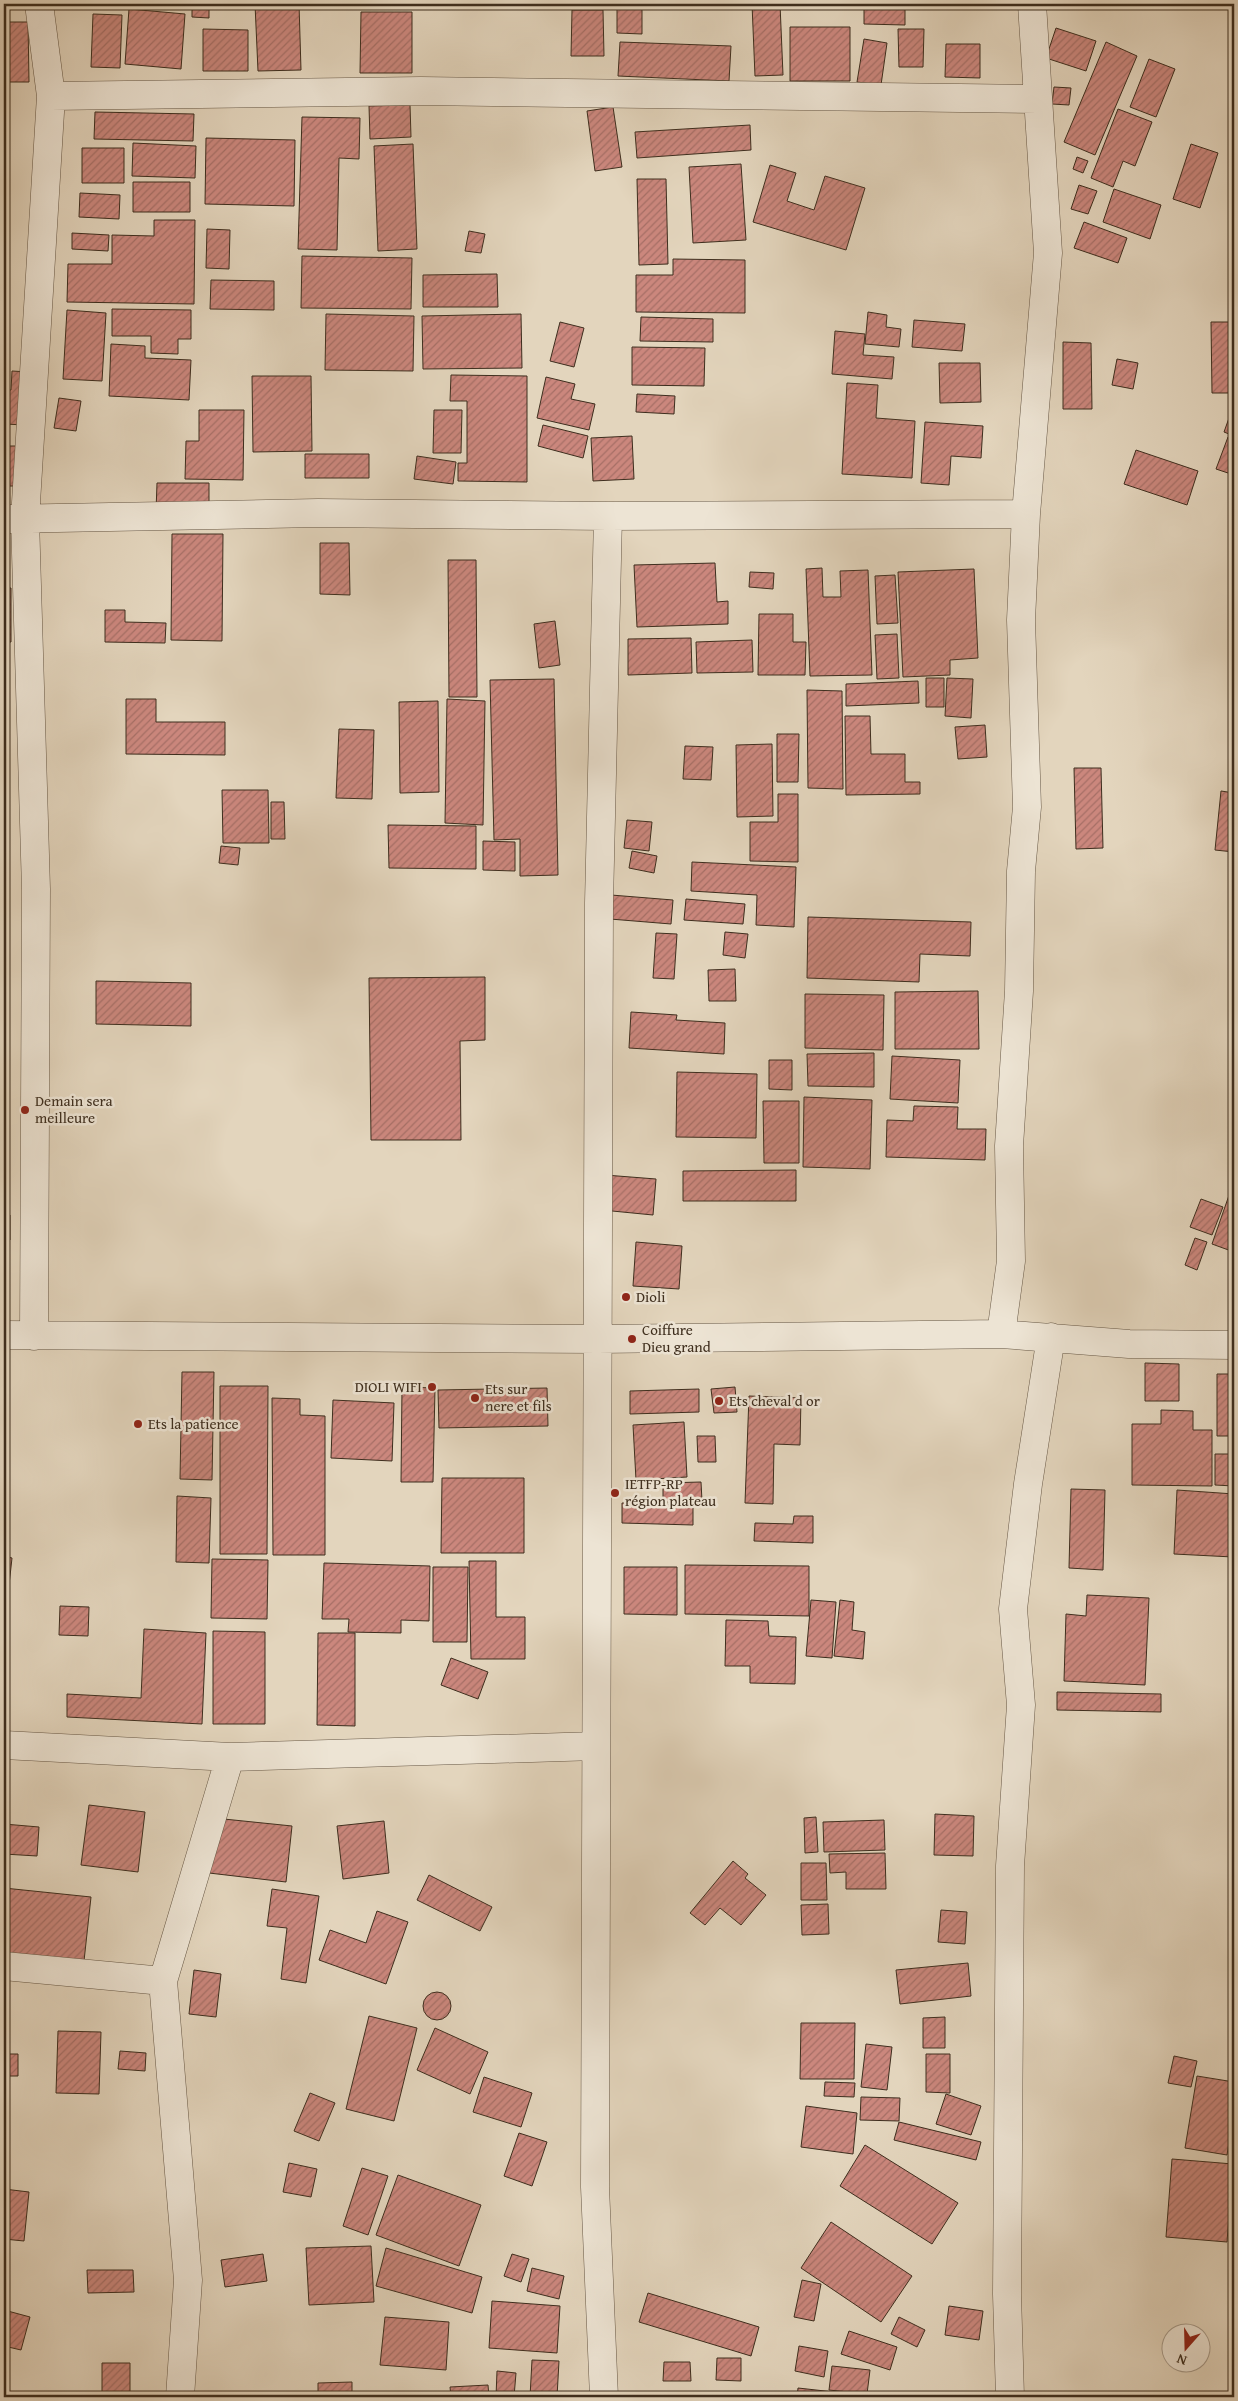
<svg xmlns="http://www.w3.org/2000/svg" width="1238" height="2401" font-family="'Gentium Book Plus',serif">
	<style>
		.building { fill: url(#building-hatch); stroke: #3e2e1e }
		.lines { fill: none; stroke-linecap: round; stroke-linejoin: round }
		.minor-casing { stroke: #675846; stroke-width: 29 }
		.minor { stroke: #ede4d4; stroke-width: 28 }
		.poi-dot { fill: #8f2418; stroke: #ede4d4; stroke-width: 2 }
		.labels { text-anchor: middle; stroke-width: 5; stroke-linejoin: round; paint-order: stroke }
		.poi-label { font-size: 15px; fill: #3e2e1e; stroke: #ede4d4; text-anchor: start }
	</style>
	<defs>
		<pattern id="building-hatch" width="6" height="6" patternUnits="userSpaceOnUse" patternTransform="scale(1.25)"><rect width="6" height="6" fill="#cb877d"/><path d="M-1 1l2-2M0 6l6-6M5 7l2-2" fill="none" stroke="#a66f66"/></pattern>
	</defs>
	<rect width="100%" height="100%" fill="#e3d5bd"/>
	<filter id="stains"><feTurbulence type="fractalNoise" baseFrequency=".004" numOctaves="4"/><feColorMatrix values="0 0 0 0 .2 0 0 0 0 .09 0 0 0 0 .02 0 0 0 .5 -.17"/></filter>
	<radialGradient id="worn" r=".72"><stop offset=".6" stop-color="#630" stop-opacity="0"/><stop offset="1" stop-color="#630" stop-opacity=".3"/></radialGradient>
	<path class="building" d="M192,4H209V18L192,17Z
		M255,4H299L301,70L258,71Z
		M617,4H642V34L617,33Z
		M752,4H780L783,75L755,76Z
		M864,4H905V25L864,24Z
		M129,9L185,14L181,69L125,64Z
		M572,10H603L604,56H571Z
		M361,12H412V73H360Z
		M93,14L122,15L120,68L91,67Z
		M4,22H28L29,82H6Z
		M790,27H850V81H790Z
		M1056,28L1096,41L1086,71L1046,58Z
		M203,29L248,30V71H203Z
		M898,29H924L923,67H899Z
		M864,39L887,43L881,85L857,82Z
		M620,42L731,46L729,81L618,76Z
		M1106,42L1137,56L1095,155L1064,142Z
		M946,44H980V78L945,77Z
		M1149,59L1175,69L1156,117L1130,107Z
		M1054,87L1071,88L1069,105L1052,104Z
		M410,105L411,137L370,139L369,106Z
		M613,107L622,167L595,171L587,111Z
		M1118,109L1152,122L1135,166L1123,161L1113,187L1091,178Z
		M95,112L194,114L193,141L94,139Z
		M302,117L360,118L359,159L339,158L337,250L298,249Z
		M750,125L751,150L637,158L635,132Z
		M206,138L295,140L294,206L205,204Z
		M133,143L196,146L195,178L132,176Z
		M413,144L417,249L378,251L374,146Z
		M1191,144L1218,153L1200,208L1173,199Z
		M82,148H124V183H82Z
		M1077,157L1088,161L1083,173L1073,169Z
		M741,164L746,240L693,243L689,167Z
		M770,165L796,173L787,201L814,210L825,176L865,188L846,250L753,222Z
		M637,179H666L668,264L639,265Z
		M133,182H190V212H133Z
		M1079,185L1097,191L1088,214L1071,209Z
		M1114,189L1161,205L1150,239L1103,222Z
		M80,193L120,195L119,219L79,217Z
		M154,220H195L194,304L67,302L68,264H112V235L154,236Z
		M1084,222L1127,238L1118,263L1074,248Z
		M207,229L230,230L229,269L206,268Z
		M469,231L485,234L481,253L465,251Z
		M72,233L109,235L108,251L72,249Z
		M302,256L412,258L411,309L301,308Z
		M673,259L745,260V313L636,312V275H673Z
		M497,274L498,307H423V275Z
		M211,280L274,281V310L210,309Z
		M112,309L191,310V339H178V354L151,353V336H112Z
		M67,310L106,313L102,381L63,379Z
		M868,312L887,315L886,327L901,329L899,347L865,344Z
		M326,314L414,316L413,371L325,370Z
		M521,314L522,368L423,369L422,316Z
		M641,317L713,319V342L640,341Z
		M914,320L965,324L962,351L912,347Z
		M560,322L584,328L574,367L550,361Z
		M1211,322H1234V393H1212Z
		M835,331L865,334L863,355L894,357L892,379L832,374Z
		M1063,342L1091,343L1092,409H1063Z
		M111,344L145,346V358L191,360L189,400L109,396Z
		M632,347L705,348L704,386L632,385Z
		M1117,359L1138,363L1133,389L1112,385Z
		M939,363H980L981,402L940,403Z
		M12,371L28,372L25,425L4,424V390H11Z
		M451,375L527,376V482L458,481V463H467V401H450Z
		M252,376H311L312,451L253,452Z
		M546,377L575,384L571,399L595,404L589,430L537,418Z
		M847,383L878,385L876,418L915,421L912,478L842,474Z
		M637,394L675,396L674,414L636,412Z
		M59,398L81,401L76,431L54,428Z
		M1234,404V436L1224,432Z
		M199,410H244L243,480L185,479L186,441H199Z
		M434,410H462L461,453H433Z
		M925,422L983,426L981,458L951,456L949,485L921,483Z
		M543,425L588,436L583,458L538,446Z
		M632,436L634,479L593,481L591,438Z
		M1228,437L1234,439V475L1216,469Z
		M4,446H18V486H4Z
		M1136,450L1198,471L1187,505L1124,484Z
		M305,454H369V478H305Z
		M417,456L456,462L453,484L414,479Z
		M157,483H209V512H156Z
		M4,520H7V577H4Z
		M172,534H223L222,641L171,640Z
		M320,543H349L350,595L320,594Z
		M448,560H476L477,697H449Z
		M715,563L717,602L728,601V624L637,627L634,565Z
		M822,568L823,597H841L840,571L868,570L872,675L810,676L806,569Z
		M974,569L978,658L950,660V675L903,677L898,572Z
		M750,572L774,573L773,589L749,587Z
		M895,575L898,623L877,624L875,576Z
		M4,588H11V642H4Z
		M105,610H125V622L166,623L165,643L105,642Z
		M759,614H793V642H806L805,675H758Z
		M555,621L560,665L539,668L534,624Z
		M897,634L899,678L877,679L875,635Z
		M691,638L692,673L628,675V639Z
		M752,640L753,672L697,673L696,642Z
		M926,678H944V707H926Z
		M947,678L973,679L971,718L945,716Z
		M554,679L558,875L520,876V839L494,840L490,680Z
		M918,681L919,703L846,706V684Z
		M807,690L842,691L843,789L808,788Z
		M126,699H156V722H225V755L126,754Z
		M447,699L485,701L483,825L445,823Z
		M438,701L439,792L400,793L399,702Z
		M845,716H870L871,754H905V782H920V794L846,795Z
		M985,725L987,757L958,759L955,727Z
		M339,729L374,730L372,799L336,798Z
		M777,734H799L798,782H777Z
		M772,744L773,816L737,817L736,745Z
		M685,746L713,747L711,780L683,779Z
		M1074,768H1101L1103,848L1076,849Z
		M222,790H268L269,843H223Z
		M1221,791L1234,793V852L1215,850Z
		M778,794H798V862L750,861V822H778Z
		M271,802H284L285,839H271Z
		M627,820L652,822L649,851L624,848Z
		M388,825L476,826V869L389,868Z
		M483,841L515,842V871L483,870Z
		M221,846L240,848L238,865L219,863Z
		M632,851L657,856L654,873L629,868Z
		M692,862L796,867L794,927L756,925L757,895L691,891Z
		M611,895L673,900L671,924L610,919Z
		M686,899L745,904L743,924L684,920Z
		M808,917L971,922L970,956L920,954L919,982L807,978Z
		M725,932L748,934L745,958L723,955Z
		M656,933L677,934L674,979L653,978Z
		M735,969L736,1001H709L708,970Z
		M485,977V1040L460,1041L461,1140H371L369,978Z
		M96,981L191,983V1026L96,1024Z
		M978,991L979,1049H895V992Z
		M805,994L884,995L883,1050L805,1048Z
		M631,1012L677,1015L676,1020L725,1023L724,1054L629,1048Z
		M874,1053V1087L808,1086L807,1054Z
		M892,1056L960,1060L958,1103L890,1099Z
		M769,1060H792V1090L769,1089Z
		M677,1072L757,1074L756,1138L676,1137Z
		M804,1097L872,1100L870,1169L803,1167Z
		M763,1101H799V1163H764Z
		M914,1106L958,1107L957,1129H986L985,1160L886,1157L887,1120L913,1121Z
		M796,1170V1201H683V1171Z
		M605,1175L656,1179L653,1215L602,1210Z
		M1234,1181V1252L1212,1244Z
		M1201,1199L1223,1207L1212,1235L1190,1227Z
		M4,1215H10V1240L4,1239Z
		M1195,1238L1207,1242L1197,1270L1185,1265Z
		M636,1242L682,1246L679,1289L633,1286Z
		M1145,1363L1179,1364V1401H1145Z
		M182,1372H214L212,1480L180,1479Z
		M1217,1374H1234V1436H1217Z
		M220,1386H268L267,1554H220Z
		M402,1387L435,1388L433,1482H401Z
		M735,1387L737,1412L714,1413L711,1389Z
		M547,1388L548,1426L439,1428L438,1390Z
		M699,1389V1412L630,1414V1391Z
		M749,1396L801,1398L800,1445L774,1444L773,1504L745,1503Z
		M272,1398L300,1399V1415L325,1416V1555H273Z
		M333,1400L394,1403L392,1461L331,1458Z
		M1161,1410L1193,1411V1430H1212V1486L1132,1485V1424H1161Z
		M684,1422L687,1477L636,1480L633,1425Z
		M697,1436H715L716,1462H698Z
		M1215,1454H1234V1486L1215,1485Z
		M442,1478H524V1553H441Z
		M701,1482L702,1501L663,1502V1483Z
		M1071,1489L1105,1490L1103,1570L1069,1568Z
		M1177,1490L1234,1494L1233,1557L1174,1554Z
		M177,1496L211,1498L209,1563L176,1562Z
		M622,1503L693,1505V1525L622,1523Z
		M794,1516H813V1543L754,1541L755,1523L793,1524Z
		M4,1556L12,1558L9,1585L4,1584Z
		M212,1559L268,1560L267,1619L211,1618Z
		M469,1561H496V1617H525V1659H471Z
		M324,1563L430,1566L429,1621L401,1620V1633L348,1632L349,1619H322Z
		M685,1565L809,1566V1616L685,1614Z
		M433,1567H468L467,1642H433Z
		M624,1567H677V1615L624,1614Z
		M1087,1595L1149,1598L1145,1685L1064,1681L1066,1614L1086,1616Z
		M811,1600L836,1602L832,1658L806,1656Z
		M840,1600L854,1602L852,1630L865,1632L863,1659L834,1656Z
		M60,1606L89,1607L88,1636L59,1635Z
		M726,1620L768,1621L769,1636L796,1637L795,1684L750,1683V1666H725Z
		M144,1629L206,1633L202,1724L67,1717V1694L141,1698Z
		M213,1631L265,1632V1724H213Z
		M318,1633H355V1726L317,1725Z
		M451,1658L488,1672L478,1699L441,1685Z
		M1057,1692L1161,1694V1712L1057,1710Z
		M89,1805L145,1812L138,1872L81,1865Z
		M935,1814L974,1816L973,1856L934,1855Z
		M816,1817L818,1852L805,1853L804,1818Z
		M214,1818L292,1826L286,1882L209,1873Z
		M884,1820L885,1850L824,1852L823,1822Z
		M384,1821L389,1873L343,1879L337,1826Z
		M4,1824L39,1827L37,1856L4,1854Z
		M1234,1829V1867H1230Z
		M885,1853L886,1889H846V1872L830,1873L829,1854Z
		M733,1861L748,1874L745,1878L766,1895L741,1925L720,1908L705,1925L690,1913Z
		M801,1863H826L827,1900H801Z
		M429,1875L492,1907L480,1931L417,1900Z
		M4,1888L91,1897L84,1961L4,1953Z
		M272,1889L319,1896L306,1983L281,1979L287,1928L267,1926Z
		M828,1904L829,1934L802,1935L801,1905Z
		M941,1910L967,1912L965,1944L938,1942Z
		M377,1911L408,1922L386,1984L319,1960L330,1930L366,1943Z
		M968,1963L971,1996L900,2004L896,1970Z
		M194,1970L221,1974L216,2017L189,2014Z
		M4,1980H6L5,2026H4Z
		M423 2006a14 14 0 1 1 28 0a14 14 0 1 1-28 0Z
		M369,2016L417,2028L394,2121L346,2109Z
		M945,2017V2048H923V2018Z
		M801,2023H855L854,2079H800Z
		M435,2028L488,2052L470,2094L417,2070Z
		M58,2031L101,2032L99,2094L56,2093Z
		M866,2044L892,2047L887,2090L861,2087Z
		M120,2051L146,2053L145,2071L118,2069Z
		M4,2054H18V2076H4Z
		M926,2054H950V2093L926,2092Z
		M1174,2056L1197,2061L1191,2087L1168,2083Z
		M1197,2076L1234,2082V2110L1227,2155L1185,2148Z
		M484,2077L532,2093L521,2127L473,2112Z
		M825,2082L855,2083L854,2097L824,2096Z
		M310,2093L335,2103L319,2141L294,2131Z
		M946,2094L981,2106L971,2135L936,2124Z
		M861,2097L900,2098L899,2121L860,2120Z
		M806,2106L857,2113L853,2154L801,2147Z
		M899,2122L981,2142L976,2160L894,2140Z
		M519,2133L547,2142L532,2186L504,2176Z
		M865,2145L958,2203L932,2244L840,2186Z
		M1172,2159L1233,2164L1227,2242L1166,2237Z
		M289,2163L317,2169L311,2197L283,2192Z
		M362,2168L388,2176L368,2235L343,2226Z
		M398,2175L481,2205L459,2266L376,2235Z
		M4,2189L29,2192L24,2241L4,2239Z
		M831,2222L912,2276L881,2322L801,2268Z
		M371,2246L374,2302L309,2305L306,2248Z
		M386,2248L482,2277L472,2313L376,2286Z
		M263,2254L267,2281L225,2287L221,2260Z
		M512,2254L529,2259L521,2282L504,2276Z
		M532,2268L564,2276L559,2299L527,2291Z
		M87,2270H133L134,2292L88,2293Z
		M802,2280L821,2284L814,2321L794,2317Z
		M648,2293L759,2327L751,2356L639,2322Z
		M492,2301L560,2306L557,2353L489,2348Z
		M949,2306L983,2311L979,2340L945,2335Z
		M4,2310L30,2317L21,2350L4,2346Z
		M385,2317L449,2322L446,2370L380,2365Z
		M899,2317L925,2330L917,2347L891,2334Z
		M849,2331L897,2347L890,2370L841,2354Z
		M799,2346L828,2351L824,2377L795,2371Z
		M717,2358H741V2381L716,2380Z
		M532,2360L559,2361L557,2397H530Z
		M664,2362H690L691,2381H663Z
		M102,2363H130V2397H102Z
		M832,2366L870,2370L867,2394L829,2390Z
		M497,2371L516,2373L514,2397H496Z
		M352,2382V2397H318V2383Z
		M488,2385L489,2397H451L450,2387Z
		M798,2388L852,2394V2397H797Z"/>
	<g class="lines">
		<g class="minor-casing">
			<path id="minor" d="M51,96L421,91L1037,99
				M4,519L318,513L608,516L1026,514
				M1001,1334L1011,1261L1009,1146L1019,991L1021,871L1027,807L1021,620L1026,514L1048,253L1032,4
				M4,1335L598,1339L1001,1334L1129,1344L1234,1345
				M34,1336L36,889L25,519L51,96L39,4
				M4,1745L230,1757L596,1746
				M4,1966L163,1981
				M180,2397L188,2280L163,1981L230,1757
				M604,2397L595,2187L599,903L608,516
				M1010,2397L1007,2294L1010,1866L1021,1705L1013,1609L1028,1484L1051,1337"/>
		</g>
		<use href="#minor" class="minor"/>
	</g>
	<g class="poi-dot">
		<circle cx="25" cy="1110" r="5"/>
		<circle cx="626" cy="1297" r="5"/>
		<circle cx="632" cy="1339" r="5"/>
		<circle cx="432" cy="1387" r="5"/>
		<circle cx="475" cy="1398" r="5"/>
		<circle cx="719" cy="1401" r="5"/>
		<circle cx="138" cy="1424" r="5"/>
		<circle cx="615" cy="1493" r="5"/>
	</g>
	<g class="labels">
		<g class="poi-label">
			<text x="35" y="1106">Demain sera<tspan x="35" dy="17">meilleure</tspan></text>
			<text x="636" y="1302">Dioli</text>
			<text x="642" y="1335">Coiffure<tspan x="642" dy="17">Dieu grand</tspan></text>
			<text x="422" y="1392" text-anchor="end">DIOLI WIFI</text>
			<text x="485" y="1394">Ets sur<tspan x="485" dy="17">nere et fils</tspan></text>
			<text x="729" y="1406">Ets cheval d or</text>
			<text x="148" y="1429">Ets la patience</text>
			<text x="625" y="1489">IETFP-RP<tspan x="625" dy="17">région plateau</tspan></text>
		</g>
	</g>
	<rect width="1238" height="2401" fill="none" stroke="#e3d5bd" stroke-width="20"/>
	<rect x="5" y="5" width="1228" height="2391" fill="none" stroke="#3e2e1e" stroke-width="2.5"/>
	<rect x="10" y="10" width="1218" height="2381" fill="none" stroke="#3e2e1e"/>
	<g transform="translate(1186 2348) rotate(200)"><circle r="24" fill="#ede4d4" stroke="#a79b8b"/>
	<path d="M0-4L9 19L0 12L-9 19Z" fill="#8f2418"/>
	<text y="-8" font-size="14" font-weight="bold" text-anchor="middle" fill="#3e2e1e">N</text>
	</g>
	<rect width="100%" height="100%" filter="url(#stains)"/>
	<rect width="100%" height="100%" fill="url(#worn)"/>
</svg>
